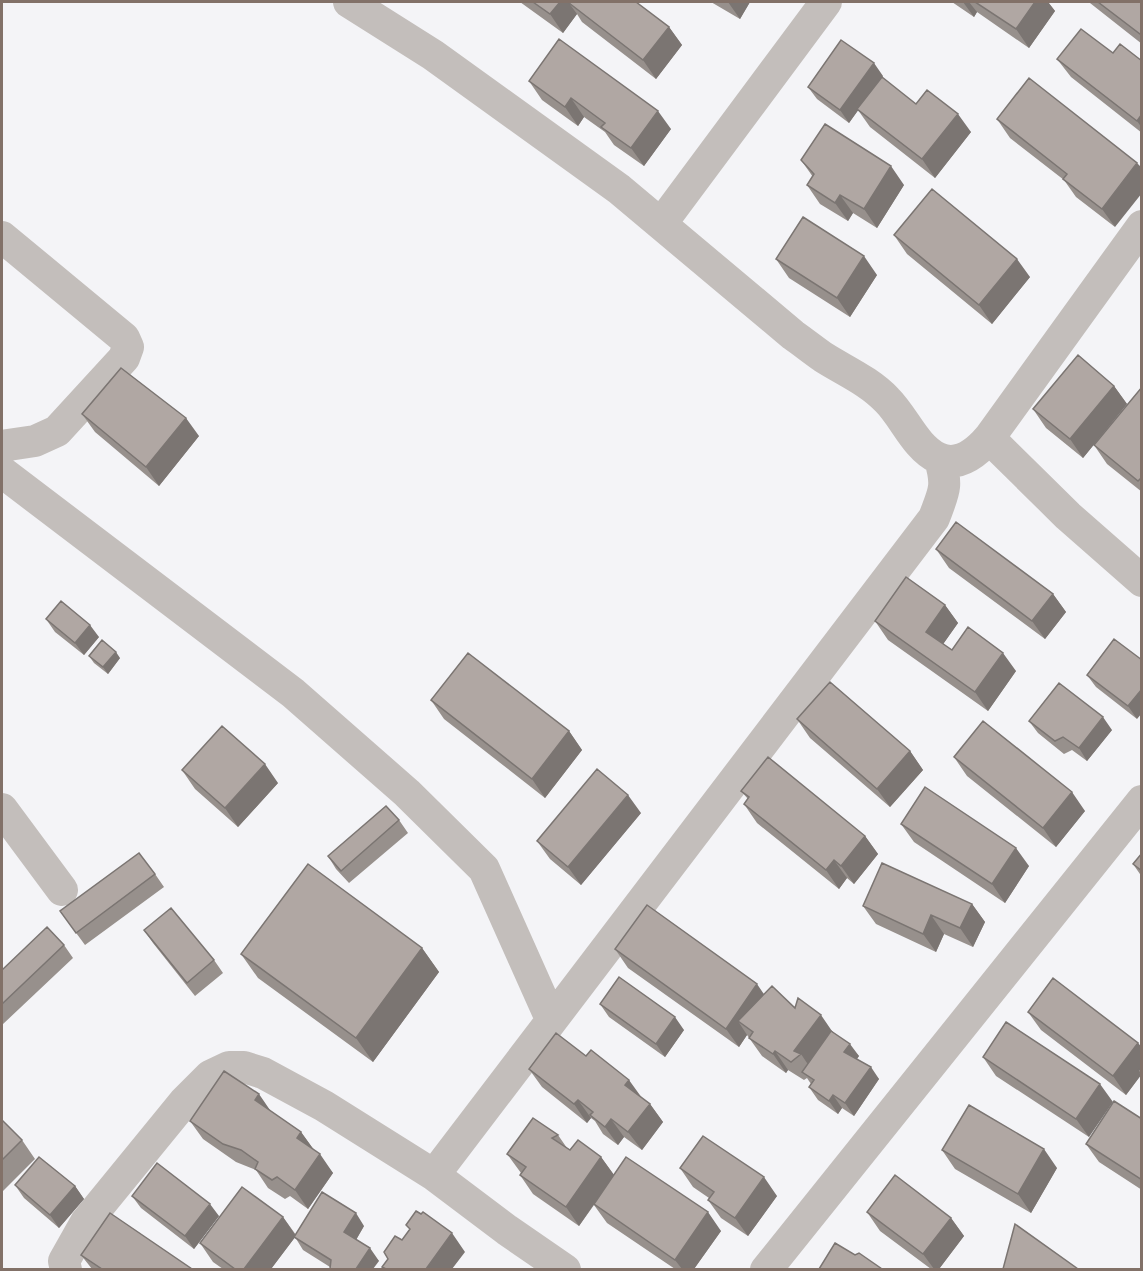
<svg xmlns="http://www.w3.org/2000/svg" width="1143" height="1271" font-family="'Varela Round',sans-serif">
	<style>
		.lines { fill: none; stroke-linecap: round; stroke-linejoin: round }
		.minor { stroke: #c3bebb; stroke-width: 32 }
		.wall { fill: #97908c }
		.shaded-wall { fill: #7b7572 }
		.building { fill: #b0a7a3; stroke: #7b7572; stroke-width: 1.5 }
	</style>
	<rect width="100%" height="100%" fill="#f4f4f7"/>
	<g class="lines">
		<path class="minor" d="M349,2L433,55L619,189L793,335C803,342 813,350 823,357C845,371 869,381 887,400C905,418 915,447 938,458C959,468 977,452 989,438L1142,226
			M661,224L826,2
			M2,237L124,338L128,347L124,358L57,431L35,441L2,446
			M989,438L1068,516L1142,581
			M2,472L293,693L407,793L484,869L551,1019
			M2,809L62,890
			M434,1175L934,518C944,491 948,487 940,459
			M66,1270L64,1261L86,1222L184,1102L210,1076L229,1067H244L263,1073L324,1106L434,1175L507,1230L565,1270
			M766,1270L1142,801"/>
	</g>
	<path class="wall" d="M520,2H636L669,27L682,45L656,79L582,22L577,14L563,33Z
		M711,2H750L740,19Z
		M952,2H1048L1055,11L1029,48L977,12L974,17Z
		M1088,2H1142V44L1090,3Z
		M1113,53L1142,61V133L1071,77L1057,59Z
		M883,76L877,84L971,132L935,178L870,127L858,110L849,123L817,99L808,87Z
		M1029,78L1115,227L1076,197L1064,180L1010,138L997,119Z
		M529,81L671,129L644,166L614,145L605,132L584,117L578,126L542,100Z
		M801,160L904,185L877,228L853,213L848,221L820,204L807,185L813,177Z
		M894,235L1030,277L992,324L907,254Z
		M776,259L877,275L850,317L789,278Z
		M1114,386L1127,404L1083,458L1046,428L1033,409Z
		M1142,387V492L1107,464L1094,445Z
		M82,414L199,436L159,486L95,432Z
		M936,549L1053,594L1066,612L1045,639L949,568Z
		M945,605L958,623L943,644L952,650L1016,671L988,711L888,640L875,621Z
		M46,619L99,637L84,655L55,632Z
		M1114,639L1137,719L1096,687L1087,675Z
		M89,656L120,658L108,674L94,663Z
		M431,700L569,731L582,750L545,798L444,719Z
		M797,719L910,751L923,770L890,807L810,738Z
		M1029,721L1112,730L1087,761L1072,750L1064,754L1038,733Z
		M954,757L1085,811L1056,847L967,776Z
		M182,770L278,783L238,827L195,789Z
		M741,791L865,836L878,854L854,884L847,878L839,889L757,823L744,804L748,799Z
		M641,813L581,885L550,859L537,841Z
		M399,820L408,833L349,883L336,869L328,856Z
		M901,824L1029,866L1005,903L914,842Z
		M1142,853V877L1133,864Z
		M155,874L164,887L85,945L60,911Z
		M972,904L985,922L973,947L944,934L936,952L876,924L863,906Z
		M144,930L214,960L223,973L195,996L153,943Z
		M64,945L73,958L2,1025V970Z
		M422,948L439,972L373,1062L258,978L241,954Z
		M615,949L764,994L795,1008L832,1031L859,1056L857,1059L879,1079L854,1116L842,1108L838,1114L818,1100L809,1087L811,1084L807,1078L804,1080L788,1070L786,1073L762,1056L747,1035L739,1047L628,968Z
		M600,1004L684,1030L665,1057L609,1017Z
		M1028,1012L1138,1043L1142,1048V1076L1141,1075L1126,1095L1041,1030Z
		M586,1056L650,1104L663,1122L642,1150L624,1137L618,1145L603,1134L595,1121L591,1118L587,1123L542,1087L529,1069Z
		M983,1057L1100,1084L1089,1137L996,1076Z
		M270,1111L301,1132L314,1150L333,1173L308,1209L290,1196L285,1199L268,1188L256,1170L236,1162L203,1139L190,1121Z
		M1142,1119V1190L1099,1162L1086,1144Z
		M2,1120L22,1140L35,1159L2,1192Z
		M558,1135L567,1148L570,1150L601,1157L614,1175L721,1231L694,1269H675L607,1223L594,1205L579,1226L533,1194L520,1175L521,1173L507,1154Z
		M942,1150L1057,1168L1031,1213L955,1169Z
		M680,1168L777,1196L748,1236L721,1218L708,1200L709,1198L693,1187Z
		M15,1185L75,1186L84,1199L59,1228L24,1198Z
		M132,1196L219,1216L194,1249L141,1208Z
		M867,1212L951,1218L964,1236L939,1269H931L880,1231Z
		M283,1217L296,1235L364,1226L356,1240L379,1261L330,1267L303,1250L295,1237L271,1269H223L213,1262L200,1243Z
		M81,1255L192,1269H92Z"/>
	<path class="shaded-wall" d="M560,2H587L569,3L577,14L563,33L550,14Z
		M728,2H750L740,19Z
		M963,2H969L977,12L974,17Z
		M1035,2H1048L1055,11L1029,48L1016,29Z
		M669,27L682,45L656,79L643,60Z
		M874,63L883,76L849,123L840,110Z
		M571,98L584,117L578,126L565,107Z
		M658,111L671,129L644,166L631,148Z
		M958,114L971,132L935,178L922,159Z
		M1142,114V128L1137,121Z
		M1137,163L1142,168V193L1115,227L1102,209Z
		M891,166L904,185L877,228L864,209Z
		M840,195L853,213L848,221L835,203Z
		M864,256L877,275L850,317L837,298Z
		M1017,259L1030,277L992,324L979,305Z
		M1114,386L1127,404L1083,458L1070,439Z
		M186,418L199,436L159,486L146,467Z
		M1053,594L1066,612L1045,639L1032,621Z
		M945,605L958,623L939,650L926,632Z
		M90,625L99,637L84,655L75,643Z
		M116,652L120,658L108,674L103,667Z
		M1003,653L1016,671L988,711L975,692Z
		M1142,689V713L1137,719L1128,706Z
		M1103,717L1112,730L1087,761L1079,748Z
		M569,731L582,750L545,798L532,779Z
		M910,751L923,770L890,807L877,789Z
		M265,764L278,783L238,827L225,808Z
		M1072,792L1085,811L1056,847L1043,828Z
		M628,795L641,813L581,885L568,867Z
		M865,836L878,854L854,884L841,866Z
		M1016,848L1029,866L1005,903L992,884Z
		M834,860L847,878L839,889L826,870Z
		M972,904L985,922L973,947L960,928Z
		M931,915L944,934L936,952L923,934Z
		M422,948L439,972L373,1062L356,1038Z
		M757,984L770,1003L738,1021L747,1035L739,1047L726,1029Z
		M821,1015L834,1034L809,1066L801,1054L794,1051Z
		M675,1017L684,1030L665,1057L656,1044Z
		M1138,1043L1142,1048V1074L1138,1071L1141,1075L1126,1095L1113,1076Z
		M850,1044L859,1056L853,1064L844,1052Z
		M775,1051L788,1070L786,1073L773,1054Z
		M871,1067L879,1079L854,1116L845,1103Z
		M629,1080L642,1098L625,1085Z
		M1100,1084L1113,1102L1089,1137L1076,1119Z
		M259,1094L272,1113L255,1100Z
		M833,1095L842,1108L838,1114L829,1101Z
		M578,1100L591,1118L587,1123L574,1104Z
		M650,1104L663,1122L642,1150L628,1132Z
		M611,1119L624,1137L618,1145L605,1127Z
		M301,1132L314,1150L297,1138Z
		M1044,1149L1057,1168L1031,1213L1018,1194Z
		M320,1154L333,1173L308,1209L295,1190Z
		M601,1157L614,1175L579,1226L566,1207Z
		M764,1177L777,1196L748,1236L735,1218Z
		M75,1186L84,1199L59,1228L50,1215Z
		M210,1204L219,1216L194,1249L185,1236Z
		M708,1212L721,1231L694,1269H682L675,1260Z
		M356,1213L364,1226L353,1245L344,1232Z
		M283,1217L296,1236L271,1269H244Z
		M951,1218L964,1236L939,1269H934L923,1254Z
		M452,1233L465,1252L452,1269H426Z
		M370,1248L379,1261L373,1269H356Z"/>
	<path class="building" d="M533,2H560L550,14Z
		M571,2H636L669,27L643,60L569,3Z
		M975,2H1035L1016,29Z
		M1098,2H1142V32L1140,34Z
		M1081,29L1113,53L1120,44L1142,61V114L1137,121L1057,59Z
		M559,39L658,111L631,148L601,127L605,123L571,98L565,107L529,81Z
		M841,40L874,63L840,110L808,87Z
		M882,77L916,104L927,90L958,114L922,159L857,109Z
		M1029,78L1137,163L1102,209L1063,179L1067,174L997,119Z
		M825,124L891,166L864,209L840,195L835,203L807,185L814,174L801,160Z
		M932,189L1017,259L979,305L894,235Z
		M803,217L864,256L837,298L776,259Z
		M1078,355L1114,386L1070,439L1033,409Z
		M121,368L186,418L146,467L82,414Z
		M1142,387V477L1138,481L1094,445Z
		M956,522L1053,594L1032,621L936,549Z
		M906,577L945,605L926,632L952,650L968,627L1003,653L975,692L875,621Z
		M61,601L90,625L75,643L46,619Z
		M1114,639L1142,660V689L1128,706L1087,675Z
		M102,640L116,652L103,667L89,656Z
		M468,653L569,731L532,779L431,700Z
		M830,682L910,751L877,789L797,719Z
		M1059,683L1103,717L1079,748L1063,737L1055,741L1029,721Z
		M983,721L1072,792L1043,828L954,757Z
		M222,726L265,764L225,808L182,770Z
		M768,757L865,836L841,866L834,860L826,870L744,804L749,797L741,791Z
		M597,769L628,795L568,867L537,841Z
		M925,787L1016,848L992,884L901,824Z
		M386,806L399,820L341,871L328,856Z
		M139,853L155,874L76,933L60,911Z
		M1142,853V871L1133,864Z
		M882,863L972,904L960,928L931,915L923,934L863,906Z
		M308,864L422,948L356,1038L241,954Z
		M647,905L757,984L726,1029L615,949Z
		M171,908L214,960L187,983L144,930Z
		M47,927L64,945L2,1004V970Z
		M619,977L675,1017L656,1044L600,1004Z
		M1053,978L1138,1043L1113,1076L1028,1012Z
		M772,986L795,1008L798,998L821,1015L794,1051L801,1054L791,1062L775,1051L773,1054L749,1038L753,1032L738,1021Z
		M1006,1022L1100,1084L1076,1119L983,1057Z
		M831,1031L850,1044L844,1052L871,1067L845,1103L833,1095L829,1101L809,1087L814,1080L802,1072Z
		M556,1033L586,1056L591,1050L629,1080L625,1085L650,1104L628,1132L611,1119L605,1127L590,1115L593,1112L578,1100L574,1104L529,1069Z
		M1142,1067V1074L1138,1071Z
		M224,1071L259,1094L255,1100L301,1132L297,1138L320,1154L295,1190L277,1177L272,1180L255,1169L258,1162L241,1150L223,1144L190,1121Z
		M1114,1101L1142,1119V1180L1086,1144Z
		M969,1105L1044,1149L1018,1194L942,1150Z
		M533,1118L558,1135L552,1138L570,1150L578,1140L601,1157L566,1207L520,1175L526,1167L507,1154Z
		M2,1120L22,1140L2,1160Z
		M703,1136L764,1177L735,1218L708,1200L714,1192L680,1168Z
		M39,1157L75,1186L50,1215L15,1185Z
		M626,1157L708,1212L675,1260L594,1204Z
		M157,1163L210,1204L185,1236L132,1196Z
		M895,1175L951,1218L923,1254L867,1212Z
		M242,1187L283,1217L244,1269H235L200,1243Z
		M322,1192L356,1213L344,1232L370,1248L356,1269H330L331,1260L294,1237Z
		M416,1211L421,1214L423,1212L452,1233L426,1269H386L382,1267L388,1259L384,1252L395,1236L402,1240L410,1229L406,1225Z
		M110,1213L192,1269H102L81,1255Z
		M1015,1224L1078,1269H1003Z
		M835,1243L855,1255L859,1253L882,1269H819Z"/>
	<rect width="1143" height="1271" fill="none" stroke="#827168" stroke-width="6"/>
</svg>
